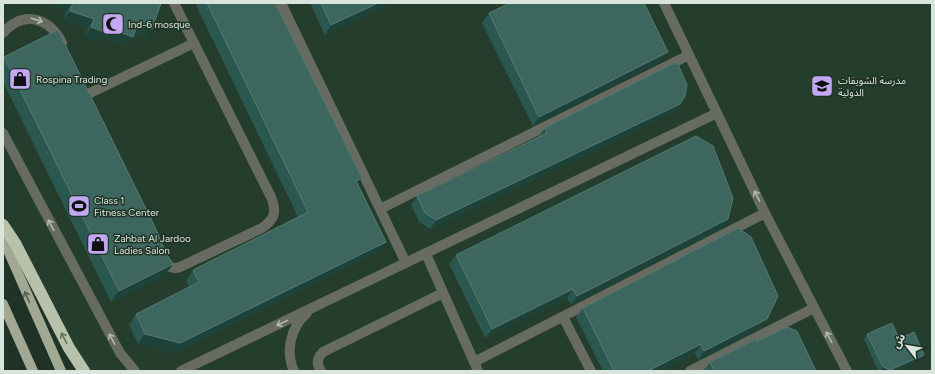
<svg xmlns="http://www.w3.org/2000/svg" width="935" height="374" font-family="Figtree,'Noto Sans Arabic',sans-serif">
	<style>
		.built { fill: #243d2c }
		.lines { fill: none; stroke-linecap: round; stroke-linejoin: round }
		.minor { stroke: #676b61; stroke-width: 10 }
		.major { stroke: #a1a995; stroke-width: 10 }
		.highway { stroke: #b8c1a9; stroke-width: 12 }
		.wall { fill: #2a5750 }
		.shaded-wall { fill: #1e4238 }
		.building { fill: #3d665f; stroke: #557a72 }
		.oneway { stroke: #b1bab1 }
		.oneway2 { stroke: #536252 }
		.oneway3 { stroke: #647260 }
		.labels { text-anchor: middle; stroke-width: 3; stroke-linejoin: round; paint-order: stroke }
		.poi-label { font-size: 10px; fill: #d9e5dc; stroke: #1f3225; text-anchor: start }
	</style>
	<rect width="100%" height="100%" fill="#1f3225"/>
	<path class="built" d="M3,3H932V371H79L50,314L3,243Z"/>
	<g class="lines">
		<path class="minor" d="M281,3L406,263
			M664,3L765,213L847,371
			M3,33C23,10 49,17 62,43
			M88,94L194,43
			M3,133L120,353L135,371
			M380,209L689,55
			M426,254L478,371
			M163,258C167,266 171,270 180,267L262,228C275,219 277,212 271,197L174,3
			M563,317L591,371
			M474,362L765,213
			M181,371L717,113
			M294,371C285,352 291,326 307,313
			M321,371C316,364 317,358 323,352L443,293
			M690,371L814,308"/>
		<path class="major" d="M3,239L61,371
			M3,304L33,371"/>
		<path class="highway" d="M3,225L15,243L69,348L84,371"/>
	</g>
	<path class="wall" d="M51,3H161L146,38L134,34L133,37L127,46L102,37L99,42L85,37L88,29L63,20L67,11L51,5Z
		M195,3H275L362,178L358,184L386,242L379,252L172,354L138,344L129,325L136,314L189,287L186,281L193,270L298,217Z
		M310,3H391L325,35Z
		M489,13L661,61L533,126L482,23Z
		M3,57H4L166,253L173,264L165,275L111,302L3,82Z
		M680,104L674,113L430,229L419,222L411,205L417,196L538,137L545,128Z
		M728,219L722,228L571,305L567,298L485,338L449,264L456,255Z
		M583,308L761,328L698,360L695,353L660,371H603L576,317Z
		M867,334L899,339L921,360L897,371H878L864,339Z
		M756,342L816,371H704L710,362Z"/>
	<path class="shaded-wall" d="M52,3H72L67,11L51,5Z
		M378,3H391L325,35L331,25Z
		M70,11L94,19L88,29L63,20Z
		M138,23L152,29L146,38L132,33Z
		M91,27H107L133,37L127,46L102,37L99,42L85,37Z
		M668,52L661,61L533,126L539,117Z
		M680,104L674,113L430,229L436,220Z
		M362,178L355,189L356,181Z
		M728,219L722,228L571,305L577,296Z
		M386,242L379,252L172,354L138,344L145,334Z
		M173,264L165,275L111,302L119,291Z
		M573,289L567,298L485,338L492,329Z
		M767,319L761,328L698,360L704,351Z
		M701,344L695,353L660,371H648Z
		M924,355L921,360L897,371H880L883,367Z"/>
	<path class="building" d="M73,3H161L152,29L138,23L133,37L107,27L105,32L91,27L94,19L70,11Z
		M207,3H275L362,178L356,181L386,242L180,343L145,334L136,314L199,282L193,270L308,212Z
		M321,3H378L331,25Z
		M510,3H644L668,52L539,117L489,13Z
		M58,30L154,225L166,253L173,264L119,291L4,57Z
		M677,62L687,85L685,96L680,104L436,220L425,213L417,196L547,133L545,128Z
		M696,136L713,146L733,198L728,219L577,296L573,289L492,329L456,255Z
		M738,228L751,237L778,296L767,319L704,351L701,344L648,371H614L583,308Z
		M892,323L899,339L914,332L924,355L890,370L883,367L867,334Z
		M787,327L797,331L816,371H714L710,362L758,338L756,342Z"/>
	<defs><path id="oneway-shaft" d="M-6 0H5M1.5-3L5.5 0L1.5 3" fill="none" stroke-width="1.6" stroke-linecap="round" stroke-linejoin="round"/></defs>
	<g class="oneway">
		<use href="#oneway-shaft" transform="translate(37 20) rotate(17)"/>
		<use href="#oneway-shaft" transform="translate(757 196) rotate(-116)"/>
		<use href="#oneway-shaft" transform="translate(51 225) rotate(-118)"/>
		<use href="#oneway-shaft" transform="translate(282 323) rotate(154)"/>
		<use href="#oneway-shaft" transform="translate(829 337) rotate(-118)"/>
		<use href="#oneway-shaft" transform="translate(112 339) rotate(-118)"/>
	</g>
	<use class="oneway2" href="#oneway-shaft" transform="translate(27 297) rotate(-113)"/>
	<use class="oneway3" href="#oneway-shaft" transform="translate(64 338) rotate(-117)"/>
	<defs>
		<g id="mosque-square" transform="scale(1.15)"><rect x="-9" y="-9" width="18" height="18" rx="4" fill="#c2a8f2" stroke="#1f3225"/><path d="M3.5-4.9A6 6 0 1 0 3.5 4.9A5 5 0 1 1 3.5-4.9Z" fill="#111"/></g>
		<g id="shop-square" transform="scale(1.15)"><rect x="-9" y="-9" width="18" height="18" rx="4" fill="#c2a8f2" stroke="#1f3225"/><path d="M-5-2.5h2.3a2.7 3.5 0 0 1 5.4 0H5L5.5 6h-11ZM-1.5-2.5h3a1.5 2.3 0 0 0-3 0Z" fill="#111"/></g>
		<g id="school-square" transform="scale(1.15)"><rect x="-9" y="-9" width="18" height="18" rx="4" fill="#c2a8f2" stroke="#1f3225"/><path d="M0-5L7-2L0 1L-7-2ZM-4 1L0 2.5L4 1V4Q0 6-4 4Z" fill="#111"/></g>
		<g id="stadium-square" transform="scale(1.15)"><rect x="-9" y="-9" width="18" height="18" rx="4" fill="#c2a8f2" stroke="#1f3225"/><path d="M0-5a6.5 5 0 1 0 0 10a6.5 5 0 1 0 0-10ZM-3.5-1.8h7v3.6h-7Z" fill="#111"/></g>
	</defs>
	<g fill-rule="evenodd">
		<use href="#mosque-square" x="113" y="24"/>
		<use href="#shop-square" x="20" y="79"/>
		<use href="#school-square" x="822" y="86"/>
		<use href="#stadium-square" x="79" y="206"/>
		<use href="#shop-square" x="98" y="244"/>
	</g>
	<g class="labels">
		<g class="poi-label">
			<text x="128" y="28">Ind-6 mosque</text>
			<text x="36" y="83">Rospina Trading</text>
			<text x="838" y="84">مدرسة الشويفات<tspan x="838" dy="12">الدولية</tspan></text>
			<text x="94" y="204">Class 1<tspan x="94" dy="12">Fitness Center</tspan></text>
			<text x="114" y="242">Zahbat Al Jardoo<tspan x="114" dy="12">Ladies Salon</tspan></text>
		</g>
	</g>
	<rect width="935" height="374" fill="none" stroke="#d9e5dc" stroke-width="8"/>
	<g transform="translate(907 346) rotate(301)" stroke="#1f3225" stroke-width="3" paint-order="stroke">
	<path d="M0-3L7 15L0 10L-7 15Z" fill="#d9e5dc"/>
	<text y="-6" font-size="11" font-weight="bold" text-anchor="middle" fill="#d9e5dc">ش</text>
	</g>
</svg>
